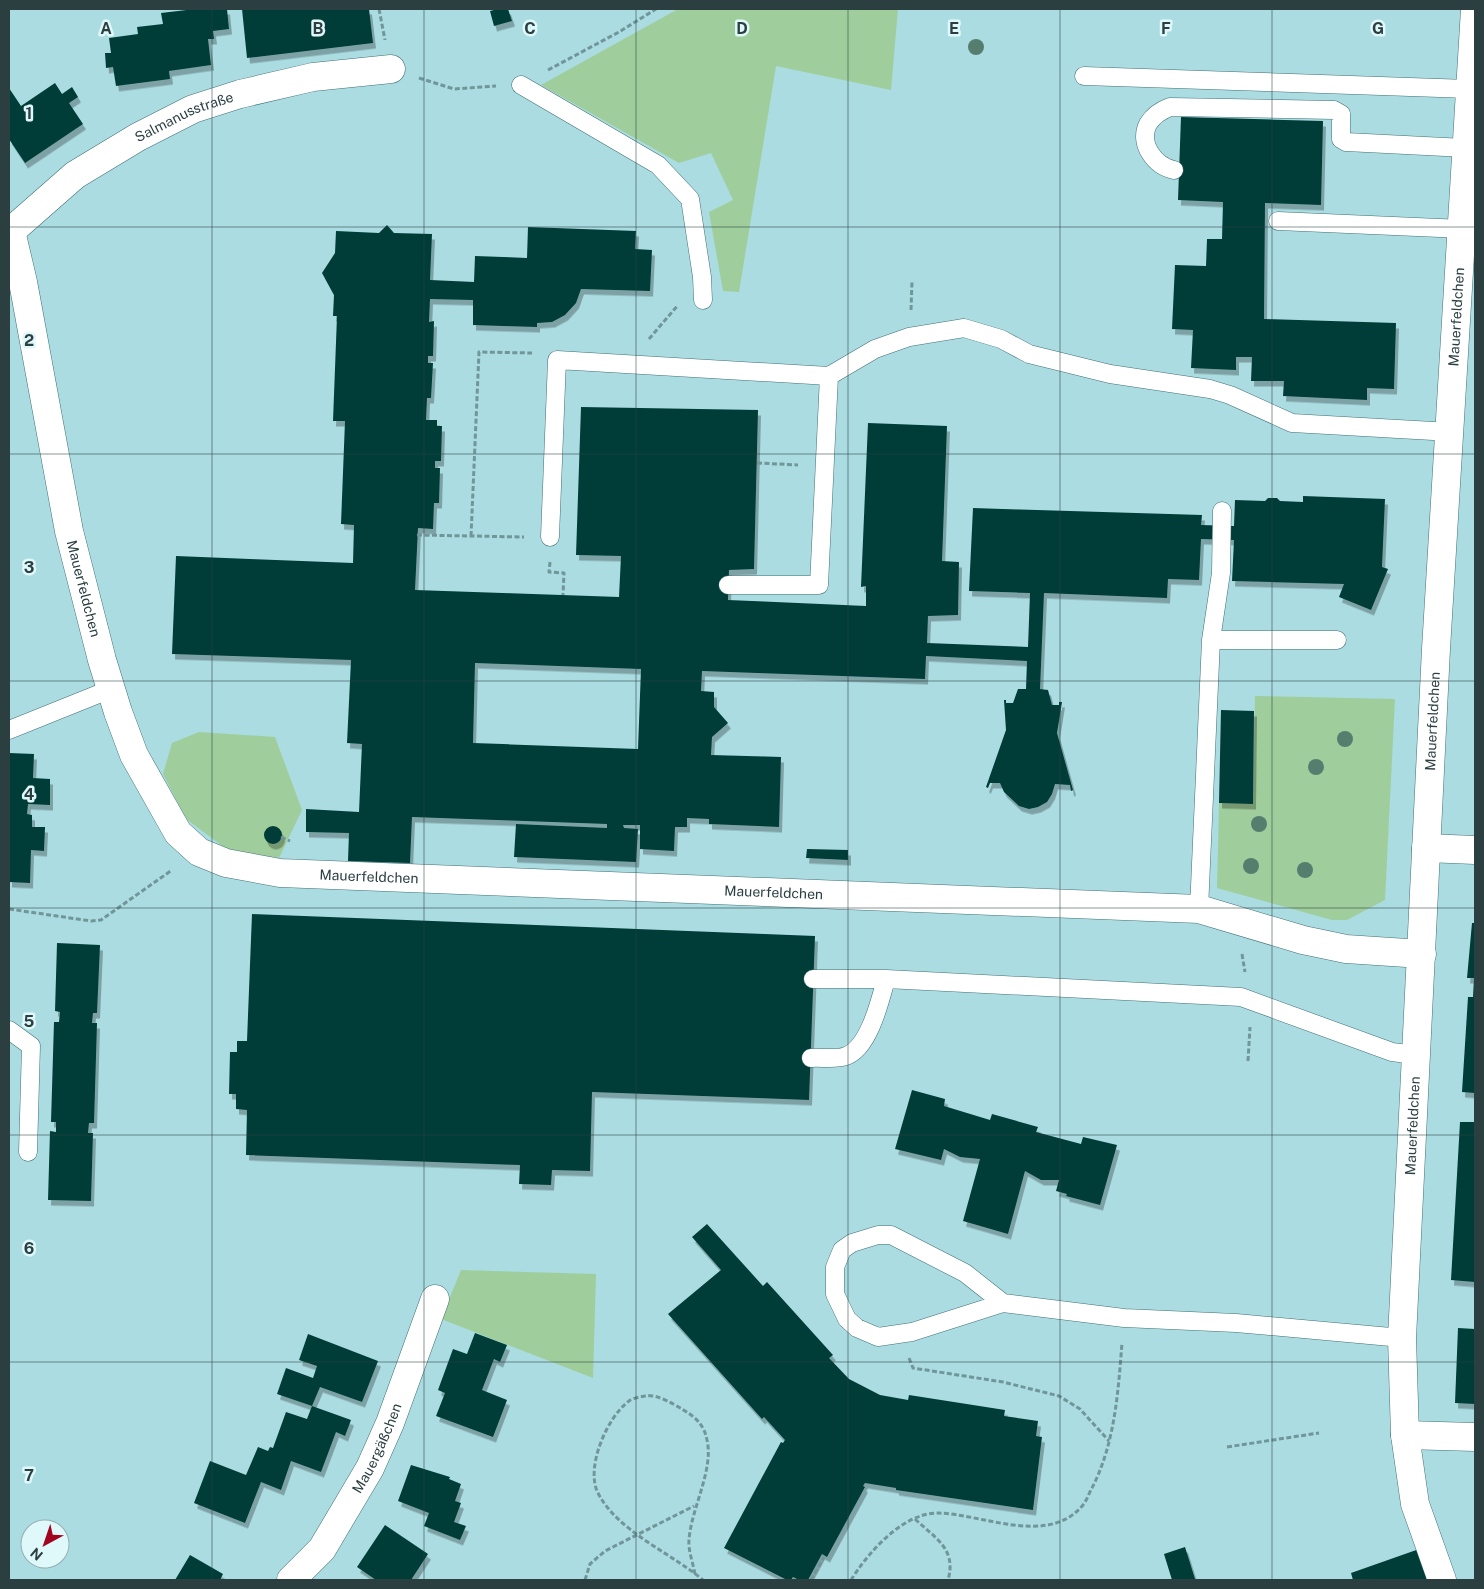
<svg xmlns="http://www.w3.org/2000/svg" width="1484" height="1589" font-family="'Public Sans',sans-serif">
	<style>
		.green { fill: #9fce9c }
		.building { fill: #043d37; fill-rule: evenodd; filter: url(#shadow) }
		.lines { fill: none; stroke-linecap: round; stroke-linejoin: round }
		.service-casing { stroke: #417075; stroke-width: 19 }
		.minor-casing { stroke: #417075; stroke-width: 29 }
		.path { stroke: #719699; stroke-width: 3; stroke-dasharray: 5 2.5; stroke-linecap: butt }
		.service { stroke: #fff; stroke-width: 18 }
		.minor { stroke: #fff; stroke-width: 28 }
		.tree { fill: #567e6f }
		.grid { fill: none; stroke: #2b3f41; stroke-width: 1; stroke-opacity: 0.55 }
		.labels { text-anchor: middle; stroke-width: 5; stroke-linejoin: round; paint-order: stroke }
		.street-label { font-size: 14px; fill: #2b3f41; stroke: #dff8fa }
		.grid-label { font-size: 16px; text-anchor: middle; font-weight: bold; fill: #2b3f41; stroke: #dff8fa; stroke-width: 5; stroke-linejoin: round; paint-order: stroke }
	</style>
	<defs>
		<filter id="shadow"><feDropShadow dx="3" dy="5.5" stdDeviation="0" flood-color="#0004"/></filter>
	</defs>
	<rect width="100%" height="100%" fill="#aadce1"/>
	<path class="green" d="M678,9H898L891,90L776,66L739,292L723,291L709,212L733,200L711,153L679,163L541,85Z
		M1255,696L1395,699L1385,900L1347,920H1332L1217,888L1219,803H1253Z
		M199,732L275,737L302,810L279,858L228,850L186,819L163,774L172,743Z
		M461,1270L596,1274L593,1378L441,1319Z"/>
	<path class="building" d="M195,9H227L229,29L213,31L214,39H208L211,65L169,71L170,79L116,86L113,67L106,68L105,53H111L109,38L138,34L137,27L163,24L161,13Z
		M242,9H369L373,43L247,58Z
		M498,9H508L512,21L494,26L490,11Z
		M55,83L62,94L72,87L78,97L69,103L83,124L25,163L9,139V88L21,106Z
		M1181,117L1323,121L1321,205L1265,203L1264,319L1396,323L1394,389L1367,388V400L1283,396L1284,381H1251L1252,357H1236V370L1191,368L1193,330L1172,329L1175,265L1206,266L1207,239H1222L1223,202L1178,200Z
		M387,225L394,233L432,234L430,280L474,282L475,256L527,258L528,227L636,231L635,249L652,250L650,291L581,289L576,303L565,315L552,322L537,323V327L473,325V300L430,299L429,322L434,321L433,356H428V363H433L431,398H427L426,420H437V426H442L441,461H435V468H440L439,503H434L433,529L418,528L415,590L619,597L621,556L576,555L581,407L758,410L754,569L729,570L728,600L866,606V586L861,587L868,423L947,426L942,561L959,562L958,615L928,616L927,643L1028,647L1030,593L969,591L973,508L1202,515L1201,525L1234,526L1235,500L1265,501L1268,498H1277L1280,501L1303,502V496L1385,499L1382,567L1388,569L1371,610L1339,597L1344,584L1232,581L1234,540L1201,539L1199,580L1168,579L1167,598L1044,593L1040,689L1048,690L1052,705H1059V702H1062L1057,733L1073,790L1071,791L1070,785L1055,784L1052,794L1047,802L1038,807L1029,809L1019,806L1004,792L1000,783H990L988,788L986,787L1006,730L1004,700H1006V703H1013L1018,689H1026L1027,661L926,656L925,679L702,671L701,691L714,692V707L728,723L712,737L711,755L781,757L779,827L709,824V819L687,818V827H675L674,851L640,849V825H623L624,828L638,829L636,862L514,857L516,824L607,828V824L412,817L410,863L348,861L349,833L306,832V809L359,812L362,744L347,743L351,660L172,654L176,556L353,563L354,525L341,524L345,421H333L337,316H333L334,295L322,273L335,253L336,231L379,233ZM475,663L641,669L638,749L473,743Z
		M1221,710L1254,711L1253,804L1219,803Z
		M9,753L34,754L33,778L50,779V805L28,804L27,814L32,815V827H45L44,851L31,850L30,883L9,882Z
		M264 835a9 9 0 1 1 18 0a9 9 0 1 1-18 0Z
		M807,849L848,850V860L806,858Z
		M252,914L815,936L809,1100L592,1092L590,1171L552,1170L551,1185L519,1184L520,1165L246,1155L247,1110L236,1109V1094H229L230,1052H237V1041H247Z
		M1472,923H1475V1093L1462,1092L1468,997H1473L1474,978H1467Z
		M57,943L100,945L97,1013H93L92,1023H97L94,1123H89L88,1133H93L91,1201L48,1200L50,1131L56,1132V1122H51L54,1022H59L60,1012L55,1011Z
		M912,1090L945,1099L944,1106L990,1120L992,1114L1038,1127L1036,1132L1081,1144L1083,1137L1117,1145L1100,1205L1066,1196L1067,1194L1056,1191L1059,1180H1041L1025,1171L1008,1234L963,1221L980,1159L960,1157L944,1149L941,1160L895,1149Z
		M1460,1122H1475V1282L1451,1280Z
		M707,1224L763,1286L767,1282L833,1355L829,1358L849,1379L880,1395L908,1400L909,1395L1005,1410L1004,1416L1038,1421L1036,1436L1042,1437L1033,1510L896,1490V1488L865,1483L863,1486L865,1487L827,1557L822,1554L808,1580H799L793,1577L791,1580H787L724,1548L781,1442L783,1443L785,1440L764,1417L762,1419L668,1314L721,1270L692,1237Z
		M1458,1328L1475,1329V1404L1455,1403Z
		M475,1333L507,1345L500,1362L494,1359L482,1390L507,1400L493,1437L436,1416L445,1393L438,1390L453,1349L467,1354Z
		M308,1334L378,1361L362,1402L320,1387L312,1406L351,1420L345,1436L336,1432L321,1472L291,1461L281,1490L261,1482L245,1523L194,1503L210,1461L246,1475L258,1447L268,1451L270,1447L273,1448L286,1412L307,1419L312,1406L277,1394L286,1368L313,1378L317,1366L299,1360Z
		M411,1465L450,1477L449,1479L461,1484L455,1501L461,1503L454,1522L466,1526L460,1540L424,1526L429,1513L398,1501Z
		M385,1525L428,1554L411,1580H376L357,1567Z
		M1185,1547L1195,1579L1172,1580L1164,1554Z
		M1422,1548L1432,1580H1353L1351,1573Z
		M190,1555L223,1574L220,1580H175Z"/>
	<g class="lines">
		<g class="service-casing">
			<path id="service" d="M1084,76L1469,89
				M521,85L658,165L690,199L702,277L703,300
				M1174,170C1155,166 1138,144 1148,124C1153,116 1162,110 1170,107L1334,110L1341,114V139L1346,142L1465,148
				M1278,221L1463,229
				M550,537L557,360L829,376L875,349L909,337L964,328L1001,339L1029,354L1110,374L1210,389L1230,395L1292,423L1451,432
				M728,585H819L829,376
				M1211,640L1221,573L1222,511
				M9,730L111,689
				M1199,909L1211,640H1337
				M813,979H886L1241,997L1392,1052L1415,1055
				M9,1030L31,1046L28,1152
				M811,1058C821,1057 836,1060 846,1056C869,1048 880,1001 886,979
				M1003,1303L965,1273L891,1235H878L852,1243L842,1250L835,1267V1294L847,1319L857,1328L878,1337L912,1332L1003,1303L1124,1318L1236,1323L1402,1338"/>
		</g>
		<g class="minor-casing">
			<g id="minor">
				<path id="s1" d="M11,231L23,282L69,531L102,660L118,712L134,755L178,833L199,852L226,863L280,873L1199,909L1303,940L1346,949L1422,954"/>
				<path id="s2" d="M9,233L75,175L138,137L193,109L240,94L313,77L391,69"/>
				<path d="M1426,848L1475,850"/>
				<path d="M1405,1435L1475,1437"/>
				<path id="s3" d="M291,1580L322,1549L370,1468L390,1423L435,1299"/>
				<path id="s4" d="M1442,1580L1415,1504L1405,1435L1402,1338L1436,649L1475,9"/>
			</g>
		</g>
		<path class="path" d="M379,9L385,40
			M548,70L619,32L656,9
			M419,78L454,89L496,86
			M911,310L912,281
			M649,339L678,305
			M757,463L798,465
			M417,535L524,537
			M471,536L479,352L532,353
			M550,562L549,572L564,573L563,595
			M281,837L290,841
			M9,909L91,921L101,920L172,870
			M1242,954L1245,972
			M1248,1061L1250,1027
			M909,1358L913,1368L1003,1382L1059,1396L1080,1409L1109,1441
			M1227,1447L1319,1433
			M915,1519C935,1538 957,1549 948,1580
			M695,1574C693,1563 688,1550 689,1540C691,1509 714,1470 707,1440C704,1424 695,1417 682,1409C673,1404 657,1394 647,1396C642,1396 633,1398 629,1401C607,1417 585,1468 598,1493C617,1531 671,1553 703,1580
			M585,1580L590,1564L605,1551L694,1506
			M811,1580L824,1557
			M851,1580C868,1553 902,1513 938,1513C983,1514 1048,1547 1083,1505C1087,1500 1089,1493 1092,1488C1115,1443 1118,1393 1122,1343"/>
		<use href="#service" class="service"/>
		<use href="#minor" class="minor"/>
	</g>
	<g class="tree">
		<circle cx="976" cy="47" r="8"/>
		<circle cx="1345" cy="739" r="8"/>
		<circle cx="1316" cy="767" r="8"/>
		<circle cx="1259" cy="824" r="8"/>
		<circle cx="1251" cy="866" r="8"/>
		<circle cx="1305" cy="870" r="8"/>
	</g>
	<path class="grid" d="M212,9V1580M424,9V1580M636,9V1580M848,9V1580M1060,9V1580M1272,9V1580M9,227H1475M9,454H1475M9,681H1475M9,908H1475M9,1135H1475M9,1362H1475"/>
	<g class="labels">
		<g class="street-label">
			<text dy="5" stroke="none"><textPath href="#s2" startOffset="212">Salmanusstraße</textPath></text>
			<text dy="5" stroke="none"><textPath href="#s4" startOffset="1270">Mauerfeldchen</textPath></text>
			<text dy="5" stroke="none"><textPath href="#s1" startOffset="365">Mauerfeldchen</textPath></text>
			<text dy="5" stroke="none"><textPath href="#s4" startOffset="865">Mauerfeldchen</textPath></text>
			<text dy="5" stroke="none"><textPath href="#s1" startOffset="830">Mauerfeldchen</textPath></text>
			<text dy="5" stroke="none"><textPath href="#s1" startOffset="1235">Mauerfeldchen</textPath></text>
			<text dy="5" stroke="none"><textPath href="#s4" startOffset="460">Mauerfeldchen</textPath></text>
			<text dy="5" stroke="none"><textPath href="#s3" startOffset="159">Mauergäßchen</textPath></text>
		</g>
	</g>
	<g class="grid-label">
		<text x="106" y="34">A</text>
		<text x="318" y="34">B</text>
		<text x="530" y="34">C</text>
		<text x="742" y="34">D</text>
		<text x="954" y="34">E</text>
		<text x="1166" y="34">F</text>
		<text x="1378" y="34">G</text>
		<text x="29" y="119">1</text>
		<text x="29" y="346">2</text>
		<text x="29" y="573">3</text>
		<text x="29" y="800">4</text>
		<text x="29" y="1027">5</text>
		<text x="29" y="1254">6</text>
		<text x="29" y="1481">7</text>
	</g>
	<rect width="1484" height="1589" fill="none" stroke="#2b3f41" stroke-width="20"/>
	<g transform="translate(45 1544) rotate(220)"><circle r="24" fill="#dff8fa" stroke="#97aeb0"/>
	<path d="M0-4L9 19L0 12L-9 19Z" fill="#a2041e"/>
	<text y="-8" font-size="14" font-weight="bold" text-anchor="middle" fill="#2b3f41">N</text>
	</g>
</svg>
